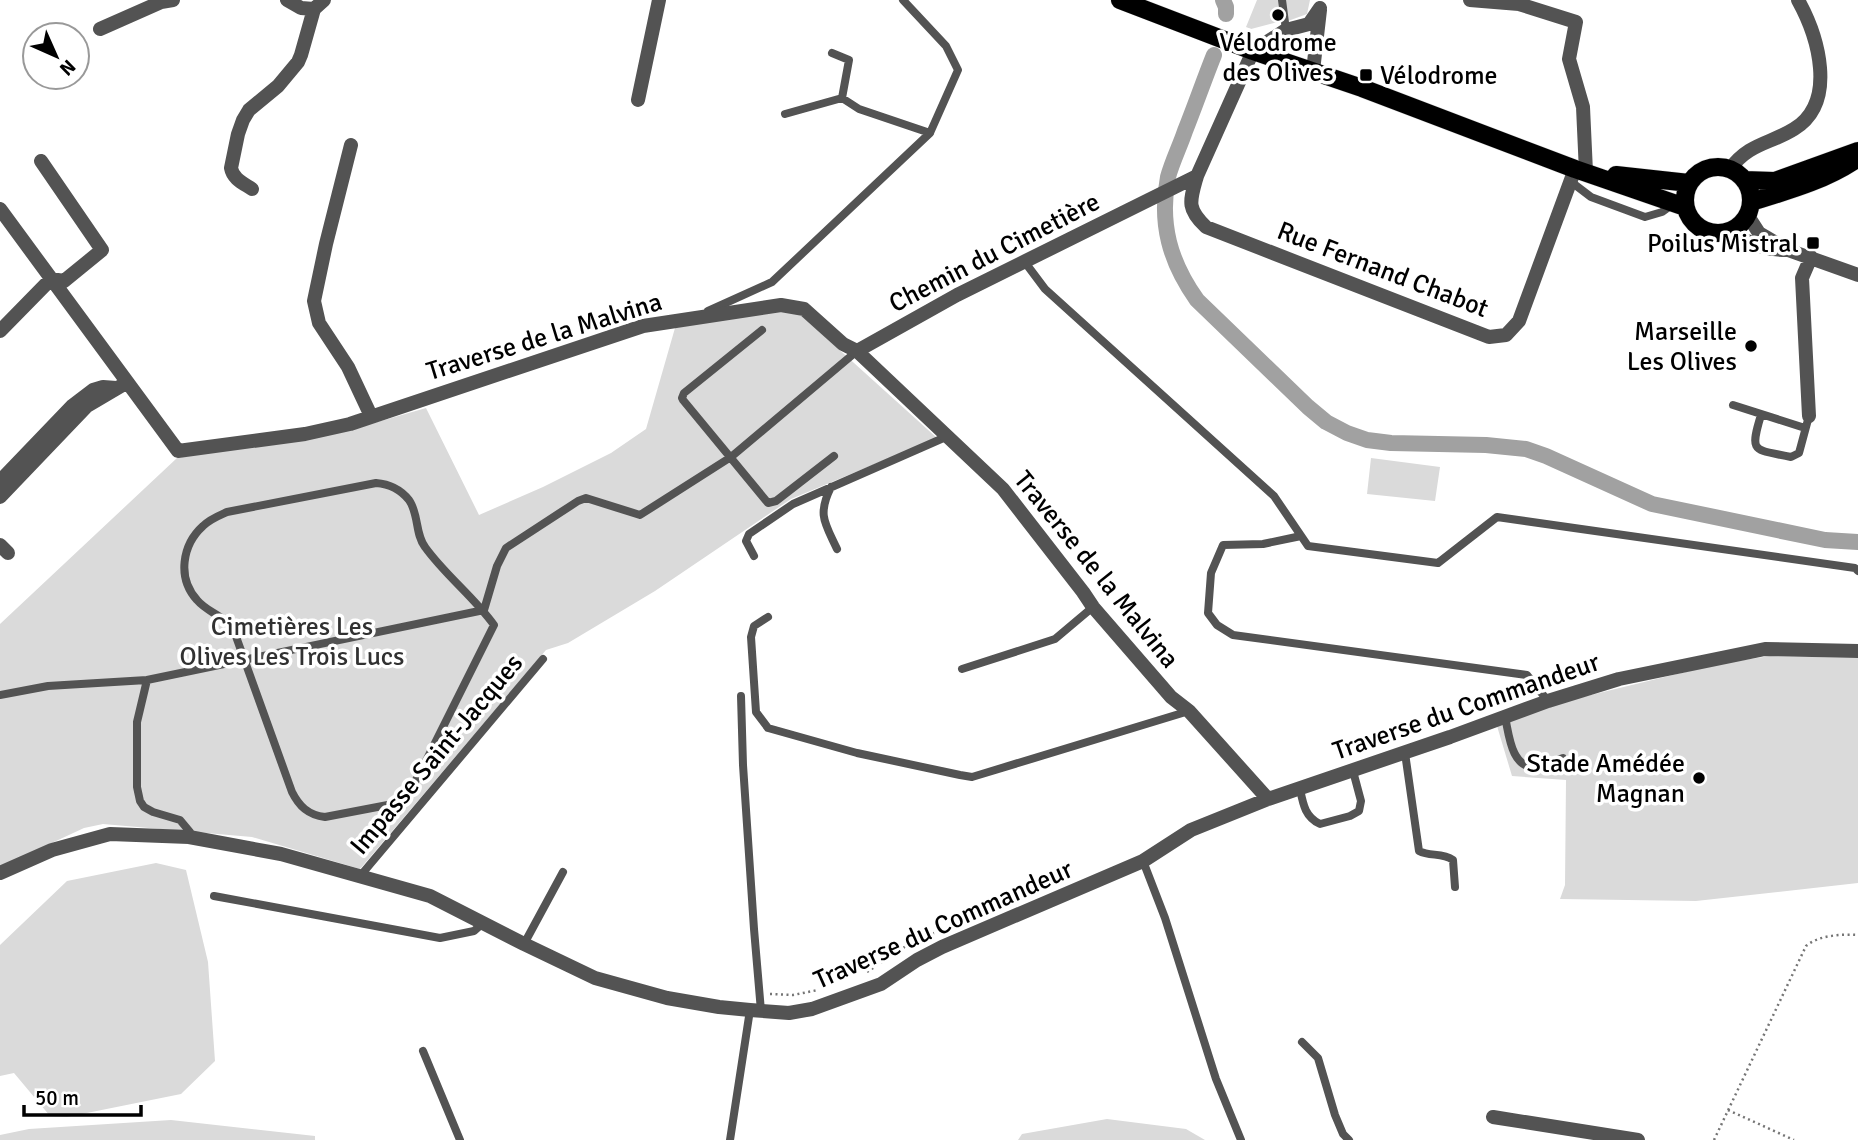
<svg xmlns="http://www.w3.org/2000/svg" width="1858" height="1140" font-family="Signika,sans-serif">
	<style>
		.green { fill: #dadada }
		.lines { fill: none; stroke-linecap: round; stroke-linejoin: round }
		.canal { stroke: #a1a1a1; stroke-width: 16 }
		.primary-casing { stroke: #dbdbdb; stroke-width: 19 }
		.path { stroke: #757575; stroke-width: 2.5; stroke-dasharray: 2 3.5; stroke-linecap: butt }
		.service { stroke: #535353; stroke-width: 8 }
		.minor { stroke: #535353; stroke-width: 14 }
		.primary { stroke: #000; stroke-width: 18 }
		.poi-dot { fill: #000; stroke: #fff; stroke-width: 2.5 }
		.labels { text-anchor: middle; stroke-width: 7; stroke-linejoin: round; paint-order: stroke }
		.poi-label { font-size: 26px; fill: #000; stroke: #fff; text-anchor: end }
		.street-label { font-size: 26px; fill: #000; stroke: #fff }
		.park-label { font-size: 26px; fill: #313131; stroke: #fff }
	</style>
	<rect width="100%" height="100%" fill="#fff"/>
	<path class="green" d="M1257,0H1310L1307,14L1288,21L1287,17L1278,19V22L1251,29L1246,27Z
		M779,308L802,316L937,438L791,499L655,591L568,643L546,650L360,869L252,837L103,824L84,828L0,867V624L177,458L374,423L426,408L479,515L543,487L611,453L646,429L675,328Z
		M1371,458L1440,467L1435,501L1367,494Z
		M1770,656L1858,658V883L1696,901L1560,899L1565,885L1566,780L1512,776L1497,726L1562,702L1718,664Z
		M156,863L186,870L208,962L215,1061L181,1094L67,1117L50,1116L14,1073L0,1076V945L67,881Z
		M1107,1119L1186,1129L1205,1140H1018L1022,1134Z
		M171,1120L315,1136V1140H0V1135L29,1129Z"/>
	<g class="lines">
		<path class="canal" d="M1223,0L1226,7V14
			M1214,55C1204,80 1195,106 1185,131C1180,146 1172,162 1168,177C1159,224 1170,262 1197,300L1308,407L1326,422L1347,433L1367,440L1391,443L1486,445L1526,449L1546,456L1652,504L1825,540L1858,542"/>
		<g class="primary-casing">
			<path id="primary" d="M1120,0L1253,51L1362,88L1575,169L1685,207
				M1685 200a33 33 0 1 1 66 0a33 33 0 1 1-66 0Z
				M1616,175L1689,183
				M1744,180L1775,181L1858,151
				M1751,202C1787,191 1827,180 1858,158"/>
		</g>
		<path class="path" d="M867,972L912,942L934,933
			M770,994L793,995L818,990
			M1728,1110L1794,1140
			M1714,1140L1806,946C1819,935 1841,934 1858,935"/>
		<path class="service" d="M1282,0L1286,30
			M832,53L849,60L842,98L859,109L930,133L958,70L946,46L903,0
			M785,114L842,98
			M1570,181L1591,197L1645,217L1662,212L1673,204
			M1024,261L1045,289L1274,496L1308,546L1438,563L1497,517L1855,568L1858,571
			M708,311L772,282L930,133
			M762,330L684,393L682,398L683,400L768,503L776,501L834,456
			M1733,405L1805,428
			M1761,415C1749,454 1754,449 1791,457L1799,453L1809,416
			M376,483C389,484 401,490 409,500C419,514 415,534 425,547C445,575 474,597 494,625L420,773L409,792L393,804L325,817C308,815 299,806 292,792L234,631C224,615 208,613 197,600C177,578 182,545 203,526C210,519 218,516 227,512Z
			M831,487C817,515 825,523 837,549
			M1301,536L1263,544L1223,545L1211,573L1208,613L1217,625L1233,635L1527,675L1548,701
			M754,556L746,541L749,534L793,504L948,436
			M484,610L497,566L506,548L578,501L586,498L640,515L731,457L857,351
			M768,617L754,626L751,637L756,712L768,728L857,753L960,775L972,777L1189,711
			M962,669L1055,639L1093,607
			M0,695L48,686L147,680
			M741,696L743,765L754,929L761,1011
			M1505,717C1509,734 1511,768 1535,767C1544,766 1554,761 1563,758
			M1405,753L1419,851C1430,857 1442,852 1453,860L1455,887
			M1300,789C1303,804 1305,817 1320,824L1350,816L1359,811L1361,801L1353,771
			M189,837L190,832L180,820L153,812L144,807L140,801L137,787V722L147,680L484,610
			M1143,861L1165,918L1216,1079L1241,1140
			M361,875L543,659
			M214,896L440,938L474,931L483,923
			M524,944L563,872
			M1302,1042L1318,1058L1335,1115L1343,1134L1349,1140
			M423,1051L460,1140
			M730,1140L750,1010"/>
		<path class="minor" d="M287,0L301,8L314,9L324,0
			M1470,0L1519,4L1576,22L1569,59L1583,107L1586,172
			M100,29L161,2L173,0
			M1313,71L1320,10
			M638,100L659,0
			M351,145L326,244L314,301L319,323L348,367L371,416
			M1730,169C1749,143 1770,144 1794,129C1838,102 1818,36 1798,0
			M1197,176C1190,201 1186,208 1206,227L1489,337L1506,335L1519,321L1575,169
			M252,189C243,183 233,179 231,168L238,134L243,120L249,110L278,86L298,62L301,55L314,9
			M0,209L178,451L305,434L350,424L643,326L781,305L804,309L843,344L857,351L1003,489L1083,592L1093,607L1171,697L1189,711L1268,799
			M1748,216L1759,233L1788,250L1858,275
			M1731,231C1749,244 1764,250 1786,250
			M0,331L51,279L64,281L102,250L41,161
			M857,351L957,295L1197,176L1253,51L1286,30L1309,24L1320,8
			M1809,416L1802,278L1811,257
			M0,481L72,406L93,390L103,387L116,388
			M0,497L87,406L126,383
			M0,545L8,553
			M0,873L52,850L110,834L189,837L281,854L430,896L524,944L595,978L667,998L719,1007L750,1010L789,1013L812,1009L881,984L917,960L942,947L1143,861L1191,830L1268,799L1450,737L1548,701L1619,679L1765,649L1858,651
			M1493,1117L1638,1140"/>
		<use href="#primary" class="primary"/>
	</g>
	<g class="poi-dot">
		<circle cx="1278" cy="15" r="7"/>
		<rect x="1359" y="68" width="14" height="14" rx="3.5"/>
		<rect x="1806" y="236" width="14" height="14" rx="3.5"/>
		<circle cx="1751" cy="346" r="7"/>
		<circle cx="1699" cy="778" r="7"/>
	</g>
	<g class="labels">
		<g class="poi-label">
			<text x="1278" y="51" text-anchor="middle">Vélodrome<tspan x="1278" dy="30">des Olives</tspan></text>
			<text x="1380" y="84" text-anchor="start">Vélodrome</text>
			<text x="1799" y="252">Poilus Mistral</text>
			<text x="1737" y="340">Marseille<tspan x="1737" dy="30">Les Olives</tspan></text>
			<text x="1685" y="772">Stade Amédée<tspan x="1685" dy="30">Magnan</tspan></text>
		</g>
		<g class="street-label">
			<text transform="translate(994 252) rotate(-27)" y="9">Chemin du Cimetière</text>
			<text transform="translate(1383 269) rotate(21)" y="9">Rue Fernand Chabot</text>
			<text transform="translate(544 336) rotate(-17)" y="9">Traverse de la Malvina</text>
			<text transform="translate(1097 569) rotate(51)" y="9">Traverse de la Malvina</text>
			<text transform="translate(1466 706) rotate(-19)" y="9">Traverse du Commandeur</text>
			<text transform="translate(436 754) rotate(-50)" y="9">Impasse Saint-Jacques</text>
			<text transform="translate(943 924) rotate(-24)" y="9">Traverse du Commandeur</text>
		</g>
		<g class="park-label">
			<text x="292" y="635">Cimetières Les<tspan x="292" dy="30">Olives Les Trois Lucs</tspan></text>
		</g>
	</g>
	<g transform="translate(56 56) rotate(135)"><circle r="33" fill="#ffffff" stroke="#999999" stroke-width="2"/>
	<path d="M0-5L12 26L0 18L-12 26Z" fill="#000000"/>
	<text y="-10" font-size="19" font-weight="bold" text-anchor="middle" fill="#000000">N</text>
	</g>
	<path d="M24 1105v10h117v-10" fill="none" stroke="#000000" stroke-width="3.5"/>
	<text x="35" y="1105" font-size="21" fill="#000000" stroke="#ffffff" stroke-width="5" paint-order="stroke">50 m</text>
</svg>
